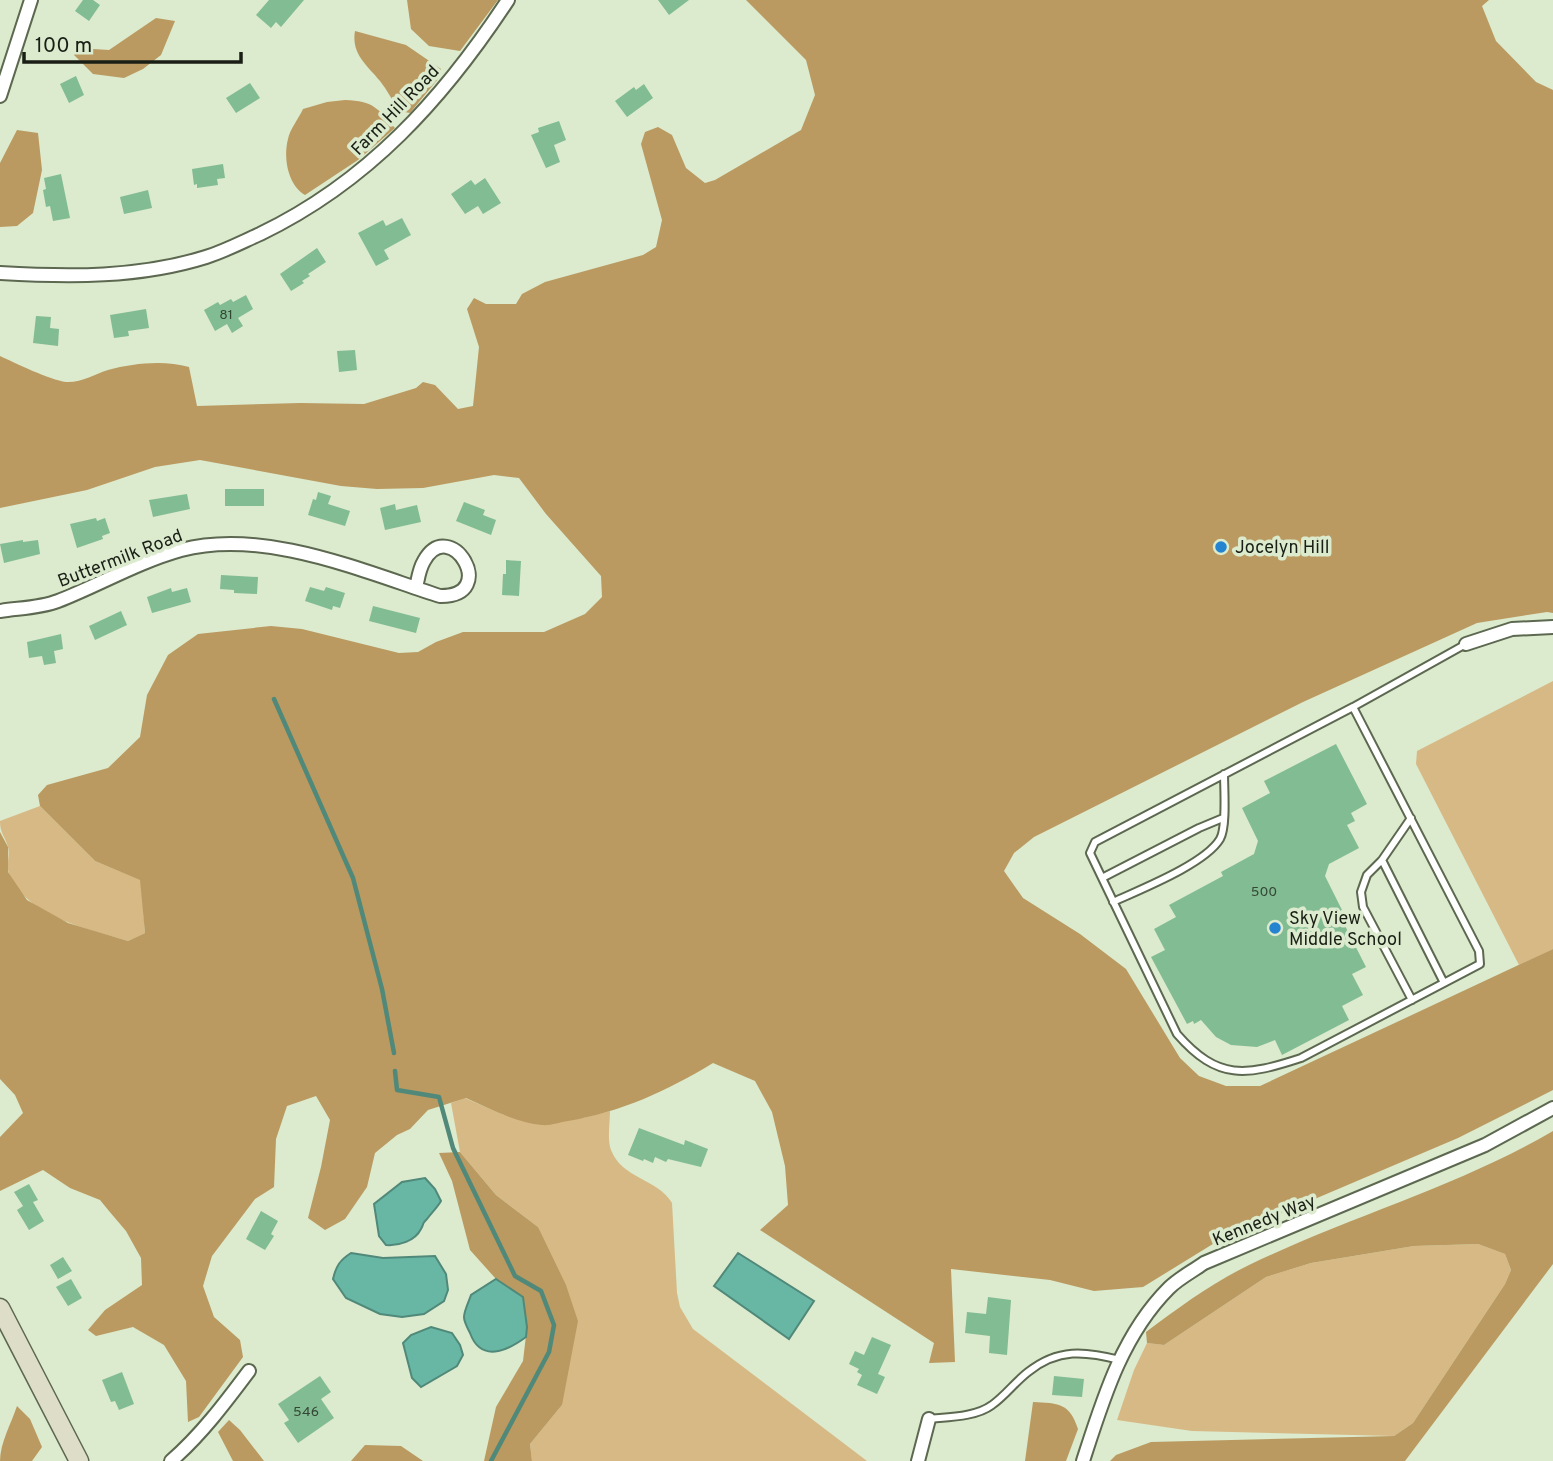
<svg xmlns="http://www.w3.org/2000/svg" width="1553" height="1461" font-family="Overpass,sans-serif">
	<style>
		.green { fill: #d7b985 }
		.forest { fill: #ba9a60 }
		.water { fill: #67b7a4; stroke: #508979; stroke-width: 2 }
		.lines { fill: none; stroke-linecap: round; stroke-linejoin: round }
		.stream { stroke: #508979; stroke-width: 4.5 }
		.building { fill: #82bc92 }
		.lane-casing { stroke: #5c684f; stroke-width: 10 }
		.street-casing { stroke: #5c684f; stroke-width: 16 }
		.secondary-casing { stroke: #5c684f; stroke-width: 21 }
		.lane { stroke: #fff; stroke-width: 6 }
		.street { stroke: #fff; stroke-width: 12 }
		.secondary { stroke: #deddc8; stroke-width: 18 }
		.poi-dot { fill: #2584d0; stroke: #dceace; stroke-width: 2.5 }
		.labels { text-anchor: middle; stroke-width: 7; stroke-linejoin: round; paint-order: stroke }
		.number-label { font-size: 14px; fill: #344634 }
		.street-label { font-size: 18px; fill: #1a1f15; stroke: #dceace }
		.poi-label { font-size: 18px; fill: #1a1f15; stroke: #dceace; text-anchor: start }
	</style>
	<rect width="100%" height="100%" fill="#dceace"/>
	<path class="green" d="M1553,681V949L1519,965L1416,764L1417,751Z
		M40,806L95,861L141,880L145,933L128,941C86,928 29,918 9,874C6,866 10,855 8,847C5,836 0,834 0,821Z
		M465,1098L504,1115L583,1118L610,1111C610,1122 607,1140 611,1150C622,1179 657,1178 672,1203L677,1293L680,1307L693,1329L867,1461H532L530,1444L562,1405L538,1227L496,1195L460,1152L451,1103Z
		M1478,1244L1505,1254L1511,1270L1505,1284L1413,1423L1394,1436L1192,1431L1117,1420L1134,1370L1147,1343L1164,1345L1266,1277L1311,1263L1414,1246Z"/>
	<path class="forest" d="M407,0H498L460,51L429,46L411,29Z
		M746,0H1489L1482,6L1496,41L1536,82L1553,90V613L1547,612L1477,623L1303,702L1034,837L1014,853L1004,871L1023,898L1080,934L1126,969L1180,1058L1199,1076L1226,1086H1260L1553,949V1090L1458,1138L1221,1239L1143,1287L1094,1291L1050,1280L951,1269L955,1362L929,1363L934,1343L760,1230L788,1205L785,1166L772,1112L755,1081L713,1063C667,1091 621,1112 568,1121C560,1122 550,1126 542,1125C516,1123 489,1108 466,1098L428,1110L410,1129L397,1135L375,1153L367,1187L345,1219L325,1230L308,1218L321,1167L330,1120L316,1096L287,1106L276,1139L274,1187L255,1199L212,1256L203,1286L214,1317L240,1340L243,1357L199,1417L188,1422L186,1381L164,1345L133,1327L96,1336L88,1330L105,1310L142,1285L141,1258L126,1231L109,1211L100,1200L70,1188L43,1170L0,1191V1137L23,1113L15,1095L0,1079V832L8,847V872L27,900L68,923L128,941L145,933L140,880L95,861L40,806L38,795L47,785L108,768L140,737L147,695L168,655L198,634L271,626L302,629L399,653L418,652L436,642L463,632H544L585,614L602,597L601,576L546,514L519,478L494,475L423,488L377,489L341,486L200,460L155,467L87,490L0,508V356C15,363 50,380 66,382C81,383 95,374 108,370C134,363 164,360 189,367L197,406L300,403L364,404L416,388L423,382L435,385L458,409L473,406L479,347L467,309L474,298L486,304H516L522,294L545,282L643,255L656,247L662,220L641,144L645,132L658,127L672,135L686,168L705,183L715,180L801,130L815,95L806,60Z
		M156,18L175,21L161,55L143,69L124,78L93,74L74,55L77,48L109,50Z
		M355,31L406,45L441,69L438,79L410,113L399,111C393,101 387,90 380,81C367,65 351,54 355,31Z
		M345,100C374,101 377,108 395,128L358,160L305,195C288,185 283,158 288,139C290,129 299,118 303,109L327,102Z
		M17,130L38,133L42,170L33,213L17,226L0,227V163Z
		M1553,1131V1264L1405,1461H1110L1116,1455L1151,1442L1394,1436L1413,1423L1505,1284L1511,1270L1505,1254L1478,1244L1414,1246L1311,1263L1266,1277L1164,1345L1147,1343L1146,1332C1178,1308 1212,1283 1249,1265C1348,1217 1457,1187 1553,1131Z
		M460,1152L496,1195L538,1227L566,1285L578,1321L562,1405L530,1444L532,1461H484L496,1407L523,1361L527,1327L523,1297L496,1279L470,1250L452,1181L439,1153Z
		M1033,1402C1058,1403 1070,1403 1078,1429L1066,1461H1025Z
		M17,1406L30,1419L42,1447L32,1461H0C0,1443 11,1424 17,1406Z
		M229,1420L240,1430L264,1461H233L218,1432Z
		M365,1445L401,1446L423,1461H351Z"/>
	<path class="water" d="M425,1178L435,1189L441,1201C437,1208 432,1212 427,1219C421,1225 425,1222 421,1229C415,1241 399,1246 386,1245L379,1236L374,1204L402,1182Z
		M351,1253L383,1258L435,1256L446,1274L448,1290L444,1301L424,1314L402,1317L380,1314L346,1298L333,1279C336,1266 340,1260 351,1253Z
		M738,1253L814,1301L789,1339L714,1286Z
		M496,1279L523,1297L527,1327L526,1337C507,1351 481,1363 470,1333C468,1329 464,1322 464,1317C464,1311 469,1301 471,1295Z
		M431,1327L452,1333L460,1345L463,1355L457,1366L421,1387L412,1378L403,1343L411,1335Z"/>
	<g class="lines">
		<path class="stream" d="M274,699L353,878L382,989L394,1053
			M395,1071L397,1090L439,1097L453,1148L515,1276L541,1291L554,1325L549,1352L491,1461"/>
	</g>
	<path class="building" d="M83,0H93L100,5L89,21L75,11Z
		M269,0H304L281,27L276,22L271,28L256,15Z
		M658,0H689L669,15Z
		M76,76L84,95L69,103L60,84Z
		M250,83L260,98L236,113L226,98Z
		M644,84L653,98L627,117L615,101L634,87L636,90Z
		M559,121L566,140L554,145L560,162L546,168L531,135L539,132L538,128Z
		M223,164L225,178L217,179L218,185L197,188V184L194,185L192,169Z
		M61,174L70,218L53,221L50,206L46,207L43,190L46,189L44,178Z
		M485,178L501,203L483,214L478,206L465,214L451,194L471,180L475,185Z
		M148,190L152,208L124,214L120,197Z
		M402,218L411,235L384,250L389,259L376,266L358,233L383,220L386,226Z
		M317,248L326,262L308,274L310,276L302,281L304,283L291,291L280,274Z
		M246,295L253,309L238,318L243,326L232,333L227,324L215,331L204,310L218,302L220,305L231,299L233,302Z
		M146,309L149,328L128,331L129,336L114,338L110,315Z
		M36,316L51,317L50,328L59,329L58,346L33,343Z
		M355,350L357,370L339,372L337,351Z
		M225,489H264V506H225Z
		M318,492L331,496L328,504L350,511L345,526L308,515L313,499L316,500Z
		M187,494L190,509L153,517L149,500Z
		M464,502L485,510L483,515L496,520L491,535L456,521Z
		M395,504L396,510L417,505L421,522L385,530L380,508Z
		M96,518L97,521L105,518L110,533L102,536L103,539L77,548L70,524Z
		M23,540V542L38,540L40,554L4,563L0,544Z
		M506,560L521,561L519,596L502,595L503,574H506Z
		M221,575L258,577L257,594L234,593V590L220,589Z
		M310,587L324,591L326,587L345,593L340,608L333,606L332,610L305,601Z
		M171,588L172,592L187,588L191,602L152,613L147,597Z
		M373,606L420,618L416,633L369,621Z
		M121,611L127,625L95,640L89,626Z
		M61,634L63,649L54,651L56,663L44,665L42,656L29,658L27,642Z
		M1336,744L1367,804L1351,813L1355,821L1347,825L1359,848L1329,864L1325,876L1342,910L1338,912L1366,967L1352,974L1363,995L1342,1006L1349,1020L1282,1055L1275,1040L1257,1047L1231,1045L1216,1037L1201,1020L1194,1024L1193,1021L1187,1024L1151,957L1165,950L1154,929L1176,917L1169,905L1223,876L1221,872L1254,854L1258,841L1242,808L1270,793L1264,781Z
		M639,1128L684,1145L685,1140L708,1149L701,1167L668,1159L666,1162L655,1157L653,1163L644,1159L643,1161L628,1155Z
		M29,1184L38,1200L33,1202L44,1221L29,1230L17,1210L23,1206L14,1192Z
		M261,1211L278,1221L271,1234L274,1236L265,1250L246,1239Z
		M63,1257L72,1271L58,1279L50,1265Z
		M71,1279L82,1298L68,1306L56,1287Z
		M988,1297L1011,1300L1007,1355L989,1353L990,1336L965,1333L967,1312L986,1314Z
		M872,1337L891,1345L878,1374L885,1377L877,1394L857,1385L862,1375L857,1372L859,1369L849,1364L855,1351L864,1355Z
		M122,1372L134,1404L119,1410L115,1401L111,1402L102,1380Z
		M320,1376L331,1392L321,1399L334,1418L298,1443L284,1423L289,1420L278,1404Z
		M1054,1376L1084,1379L1082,1397L1052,1395Z"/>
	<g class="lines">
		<g class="lane-casing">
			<path id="lane" d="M1353,707L1479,951L1480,964L1301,1058C1246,1076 1218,1081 1177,1034L1090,853L1095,842L1353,707L1466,644
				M1411,818L1382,860L1367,875L1361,892L1363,907L1412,1000
				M1382,860L1444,983
				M1102,878L1199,828L1223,818
				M1113,902C1141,889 1205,864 1220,839C1227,827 1224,789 1224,774
				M929,1419C948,1417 976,1417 992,1405C1005,1396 1015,1382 1028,1372C1058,1348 1085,1351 1120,1360"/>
		</g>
		<g class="street-casing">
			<path id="street" d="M0,96L31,0
				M0,273C69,277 139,278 206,257C225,251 242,242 260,234C368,182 443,99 508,0
				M0,611C19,608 40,608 58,601C99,585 138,562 181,550C264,528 362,571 440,596C501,597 450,514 424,561C419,569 418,579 416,588
				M1466,644L1512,629L1553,627
				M171,1461C201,1435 225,1403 249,1371
				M918,1461L929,1419
				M1083,1461C1103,1399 1122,1335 1169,1288C1179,1278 1193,1271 1204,1263L1485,1145L1553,1108"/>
		</g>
		<g class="secondary-casing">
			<path id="secondary" d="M0,1308L79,1461"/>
		</g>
		<use href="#lane" class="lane"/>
		<use href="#street" class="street"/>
		<use href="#secondary" class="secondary"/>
	</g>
	<g class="poi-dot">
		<circle cx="1221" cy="547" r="7"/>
		<circle cx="1275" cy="928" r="7"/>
	</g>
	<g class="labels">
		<g class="number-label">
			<text x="226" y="319">81</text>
			<text x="1264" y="896">500</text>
			<text x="306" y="1416">546</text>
		</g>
		<g class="street-label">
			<text transform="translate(395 110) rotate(-46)" y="6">Farm Hill Road</text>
			<text transform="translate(120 558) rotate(-21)" y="6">Buttermilk Road</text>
			<text transform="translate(1264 1220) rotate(-22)" y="6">Kennedy Way</text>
		</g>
		<g class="poi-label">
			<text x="1235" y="553">Jocelyn Hill</text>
			<text x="1289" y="924">Sky View<tspan x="1289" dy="21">Middle School</tspan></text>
		</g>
	</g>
	<path d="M24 52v10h217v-10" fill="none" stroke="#1a1f15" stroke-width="3.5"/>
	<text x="35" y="52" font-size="21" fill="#1a1f15" stroke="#dceace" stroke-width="5" paint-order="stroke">100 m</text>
</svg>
